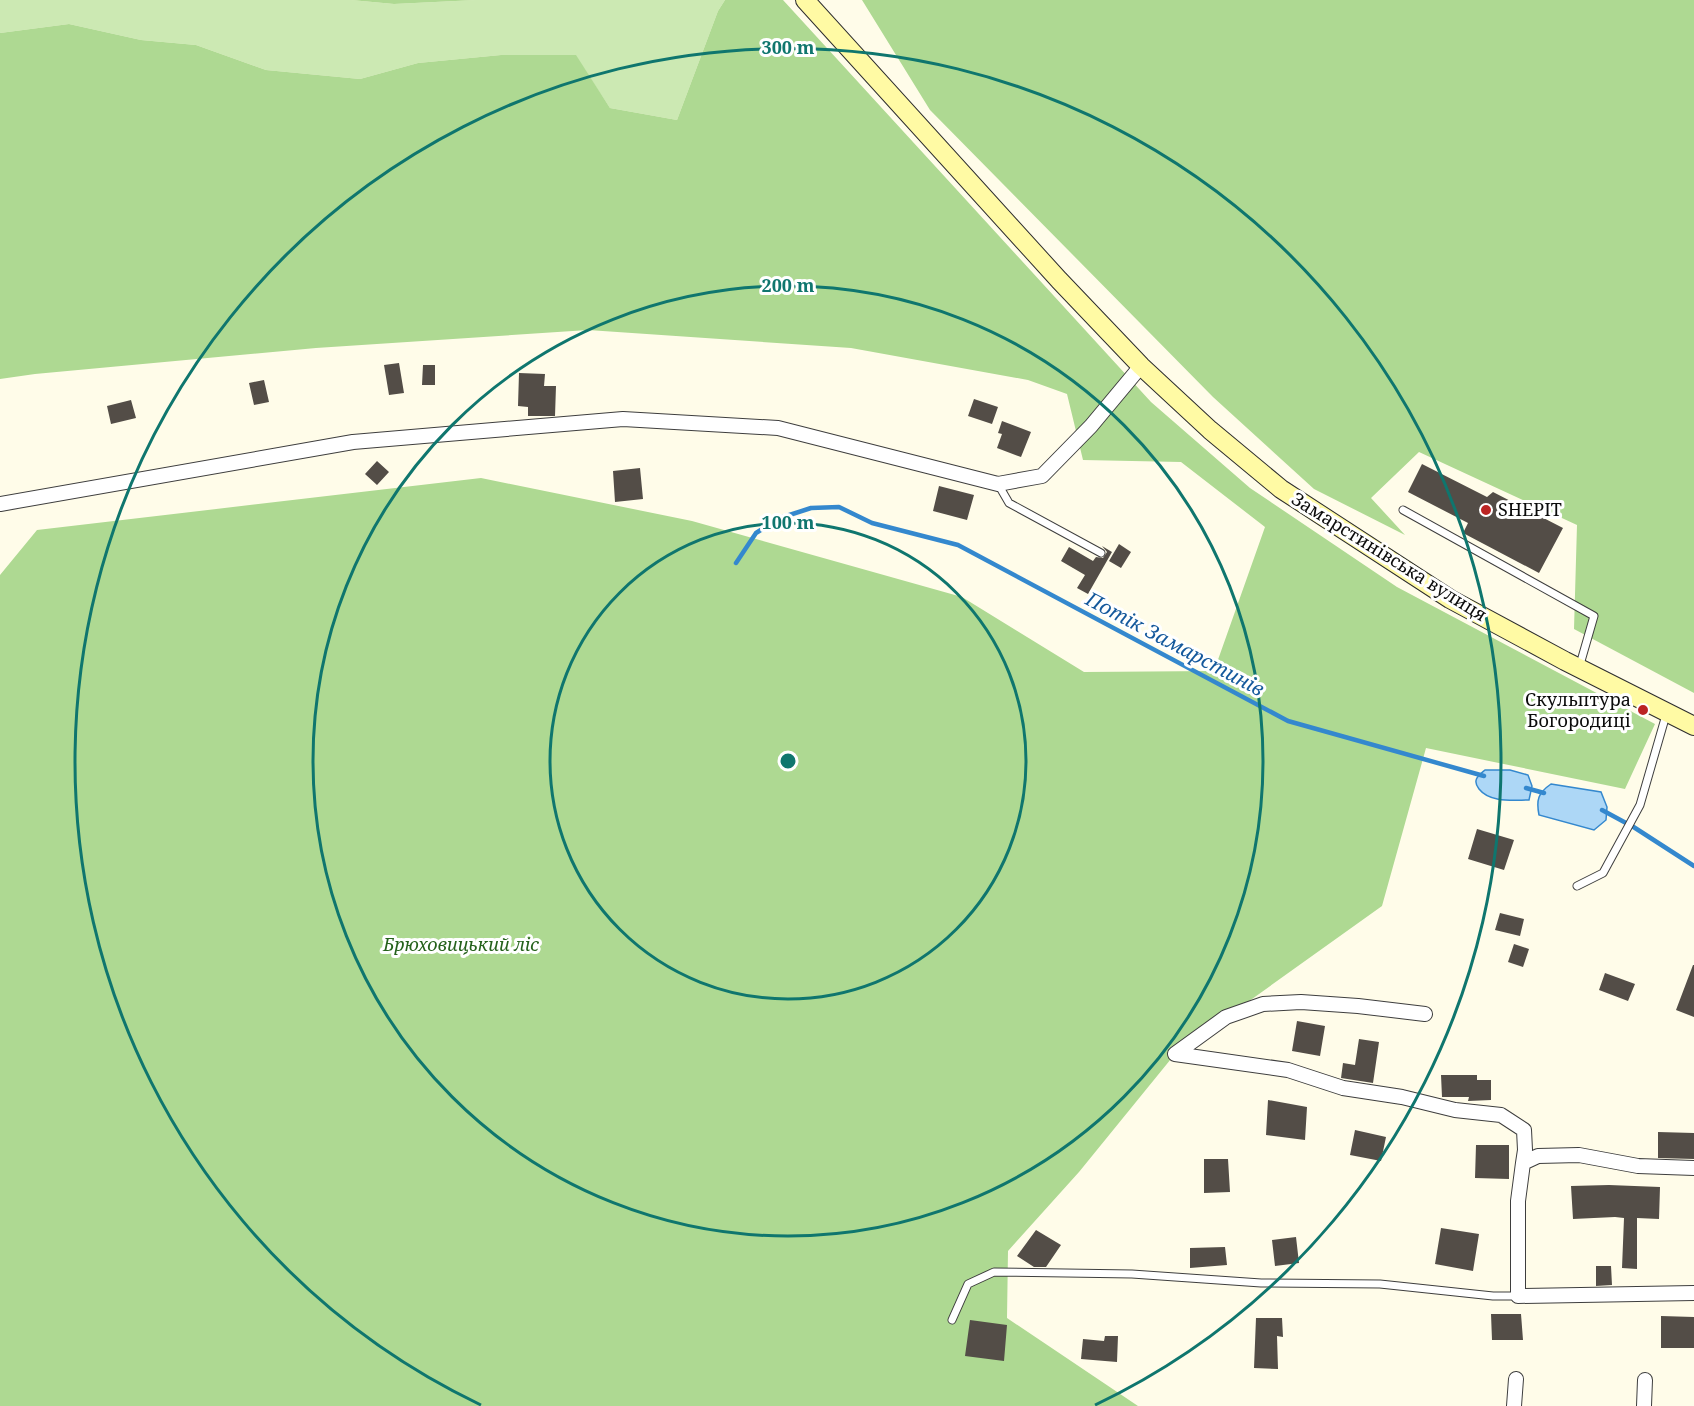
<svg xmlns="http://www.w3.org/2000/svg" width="1694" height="1406" font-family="'Noto Serif',serif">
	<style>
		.green { fill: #cce9b3 }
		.forest { fill: #aed992 }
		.water { fill: #add7f6; stroke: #3488ce; stroke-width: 1.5 }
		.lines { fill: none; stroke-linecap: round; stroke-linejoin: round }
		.stream { stroke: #3488ce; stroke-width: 4.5 }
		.building { fill: #534d47 }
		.service-casing { stroke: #3e3e3e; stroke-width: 9 }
		.minor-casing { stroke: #3e3e3e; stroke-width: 16 }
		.secondary-casing { stroke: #2d2d2d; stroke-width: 20 }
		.service { stroke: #fff; stroke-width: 7 }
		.minor { stroke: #fff; stroke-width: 14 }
		.secondary { stroke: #fffaa4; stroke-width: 18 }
		.ring { fill: none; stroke: #0f766e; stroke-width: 3 }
		.poi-dot { fill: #bb2423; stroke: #fff; stroke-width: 2 }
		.labels { text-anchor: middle; stroke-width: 6; stroke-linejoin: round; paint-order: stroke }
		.poi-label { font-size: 18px; fill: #0b0b0b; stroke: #fff; text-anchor: start }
		.street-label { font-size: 18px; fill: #0b0b0b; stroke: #fff }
		.park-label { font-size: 18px; font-style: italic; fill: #26621c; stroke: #fff }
		.water-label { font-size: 20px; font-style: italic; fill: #15599c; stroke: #fff }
		.centre { fill: #0f766e; stroke: #fff; stroke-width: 3 }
		.ring-label { font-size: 18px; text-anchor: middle; font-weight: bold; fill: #0f766e; stroke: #fff; stroke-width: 6; stroke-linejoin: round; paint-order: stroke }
	</style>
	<rect width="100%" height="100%" fill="#fffce9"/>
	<path class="green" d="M0,0H351L394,4L476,0H725L718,11L677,120L610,108L575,55H501L418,63L360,79L266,70L196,45L141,40L69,24L0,33Z"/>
	<path class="forest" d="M351,0H476L394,4Z
		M725,0H783L1151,402L1250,488L1397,587L1655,724L1625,789L1426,748L1382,906L1175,1054L1079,1172L1008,1251L1007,1318L1138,1406H0V575L37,530L481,478L692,521L962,597L1084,672L1214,671L1265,527L1181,462L1083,460L1067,394L1028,380L851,348L588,330L316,348L35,374L0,379V33L69,24L141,40L196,45L266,70L360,79L418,63L501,55H576L610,108L677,120L718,11Z
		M862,0H1694V693L1574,629L1577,525L1419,452L1371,498L1405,535L1314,489L1213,397L930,110Z"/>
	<path class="water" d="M1485,770H1510L1528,775L1532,786L1529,800C1513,800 1490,803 1479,789C1472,780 1478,776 1485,770Z
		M1551,784L1601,792L1607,807L1606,820L1594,830L1539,815C1536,800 1538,793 1551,784Z"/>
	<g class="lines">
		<path class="stream" d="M736,563L756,533L780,518L811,508L839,507L872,523L958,545L1288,721L1484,776
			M1526,788L1544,793
			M1602,810L1626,823
			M1632,826L1694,866"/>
	</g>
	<path class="building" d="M399,363L404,393L389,395L384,365Z
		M423,365H435V385H422Z
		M519,373L545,374L544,386H556L555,416H528V407L518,406Z
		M264,380L269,402L254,405L249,383Z
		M974,399L998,407L992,424L968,416Z
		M131,400L136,418L111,424L107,406Z
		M1002,421L1031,432L1021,457L997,448L1002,434L998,433Z
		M377,461L389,472L377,485L365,474Z
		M1422,464L1487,497L1493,492L1563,528L1539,573L1463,533L1468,523L1408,492Z
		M640,468L643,499L615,502L613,471Z
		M939,486L974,495L967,520L933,511Z
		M1119,544L1131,552L1121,568L1109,561Z
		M1102,546L1112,552L1088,594L1077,588L1085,575L1061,561L1069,547L1093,561L1096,557L1103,558L1107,552Z
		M1477,829L1514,840L1504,870L1468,859Z
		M1500,913L1524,919L1520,936L1495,930Z
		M1514,944L1529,949L1523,967L1508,962Z
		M1693,965H1694V1017L1676,1010Z
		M1605,973L1635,984L1628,1001L1599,990Z
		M1297,1021L1325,1026L1320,1056L1292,1051Z
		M1359,1039L1379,1042L1373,1083L1341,1078L1343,1063L1355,1065Z
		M1441,1075H1477V1080H1491V1100L1468,1101L1469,1097H1442Z
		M1268,1100L1307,1107L1305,1140L1266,1135Z
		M1355,1130L1386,1137L1381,1161L1350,1155Z
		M1658,1132L1694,1133V1159L1658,1158Z
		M1476,1145H1509V1179L1475,1178Z
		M1204,1159H1228L1230,1192L1204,1193Z
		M1609,1185L1660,1187L1659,1219L1637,1218V1269L1622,1268L1624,1218L1615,1217L1573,1219L1571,1186Z
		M1441,1228L1479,1234L1473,1271L1435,1264Z
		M1036,1230L1061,1245L1046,1267H1034L1017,1256Z
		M1296,1237L1299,1263L1275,1266L1272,1240Z
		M1225,1247L1227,1265L1190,1268V1248Z
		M1596,1266H1611L1612,1285L1596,1286Z
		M1491,1314H1521L1523,1340H1492Z
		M1661,1316L1694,1317V1348H1661Z
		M1256,1318H1282L1283,1337L1277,1336L1278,1369L1254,1368Z
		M970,1320L1007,1325L1004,1361L965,1356Z
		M1105,1336H1118L1117,1362L1081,1359L1083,1339L1104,1341Z"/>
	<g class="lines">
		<g class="service-casing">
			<path id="service" d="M998,484L1009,503L1101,553
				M1403,510L1594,616L1579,668
				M1577,886L1603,873L1640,805L1666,715
				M952,1320L968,1284L994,1272L1132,1274L1261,1283L1380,1284L1493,1296H1518"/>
		</g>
		<g class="minor-casing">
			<path id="minor" d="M0,504L353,442L623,419L778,428L998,484L1042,476L1091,426L1141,366
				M1175,1054L1288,1070L1343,1088L1402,1097L1455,1110L1501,1115L1524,1130L1525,1150L1523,1163
				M1175,1054L1226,1017L1263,1004L1301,1002L1358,1006L1425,1014
				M1694,1168L1638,1166L1579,1155L1538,1156L1523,1163L1518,1201V1296L1694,1293
				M1514,1406L1516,1379
				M1644,1406L1645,1380"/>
		</g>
		<g class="secondary-casing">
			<path id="secondary" d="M805,0L1059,280L1141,366L1210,430L1281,489L1450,599L1565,661L1694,726"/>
		</g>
		<use href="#service" class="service"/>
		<use href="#minor" class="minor"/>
		<use href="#secondary" class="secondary"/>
	</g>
	<g class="ring">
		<circle cx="788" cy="761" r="238"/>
		<circle cx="788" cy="761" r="475"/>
		<path d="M481 1405A713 713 0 1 1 1095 1405"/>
	</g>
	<g class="poi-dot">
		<circle cx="1486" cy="510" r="6"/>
		<circle cx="1643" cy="710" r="6"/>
	</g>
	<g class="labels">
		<g class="poi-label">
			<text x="1498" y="516">SHEPIT</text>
			<text x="1631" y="706" text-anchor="end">Скульптура<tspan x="1631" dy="21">Богородиці</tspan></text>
		</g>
		<g class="street-label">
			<text transform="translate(1389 557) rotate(32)" y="6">Замарстинівська вулиця</text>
		</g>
		<g class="park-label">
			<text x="461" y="951">Брюховицький ліс</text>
		</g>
		<g class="water-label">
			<text transform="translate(1175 644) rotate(28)" y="7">Потік Замарстинів</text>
		</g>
	</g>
	<circle cx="788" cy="761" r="9" class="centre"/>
	<g class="ring-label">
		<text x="788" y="54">300 m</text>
		<text x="788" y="292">200 m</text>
		<text x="788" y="529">100 m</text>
	</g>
</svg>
